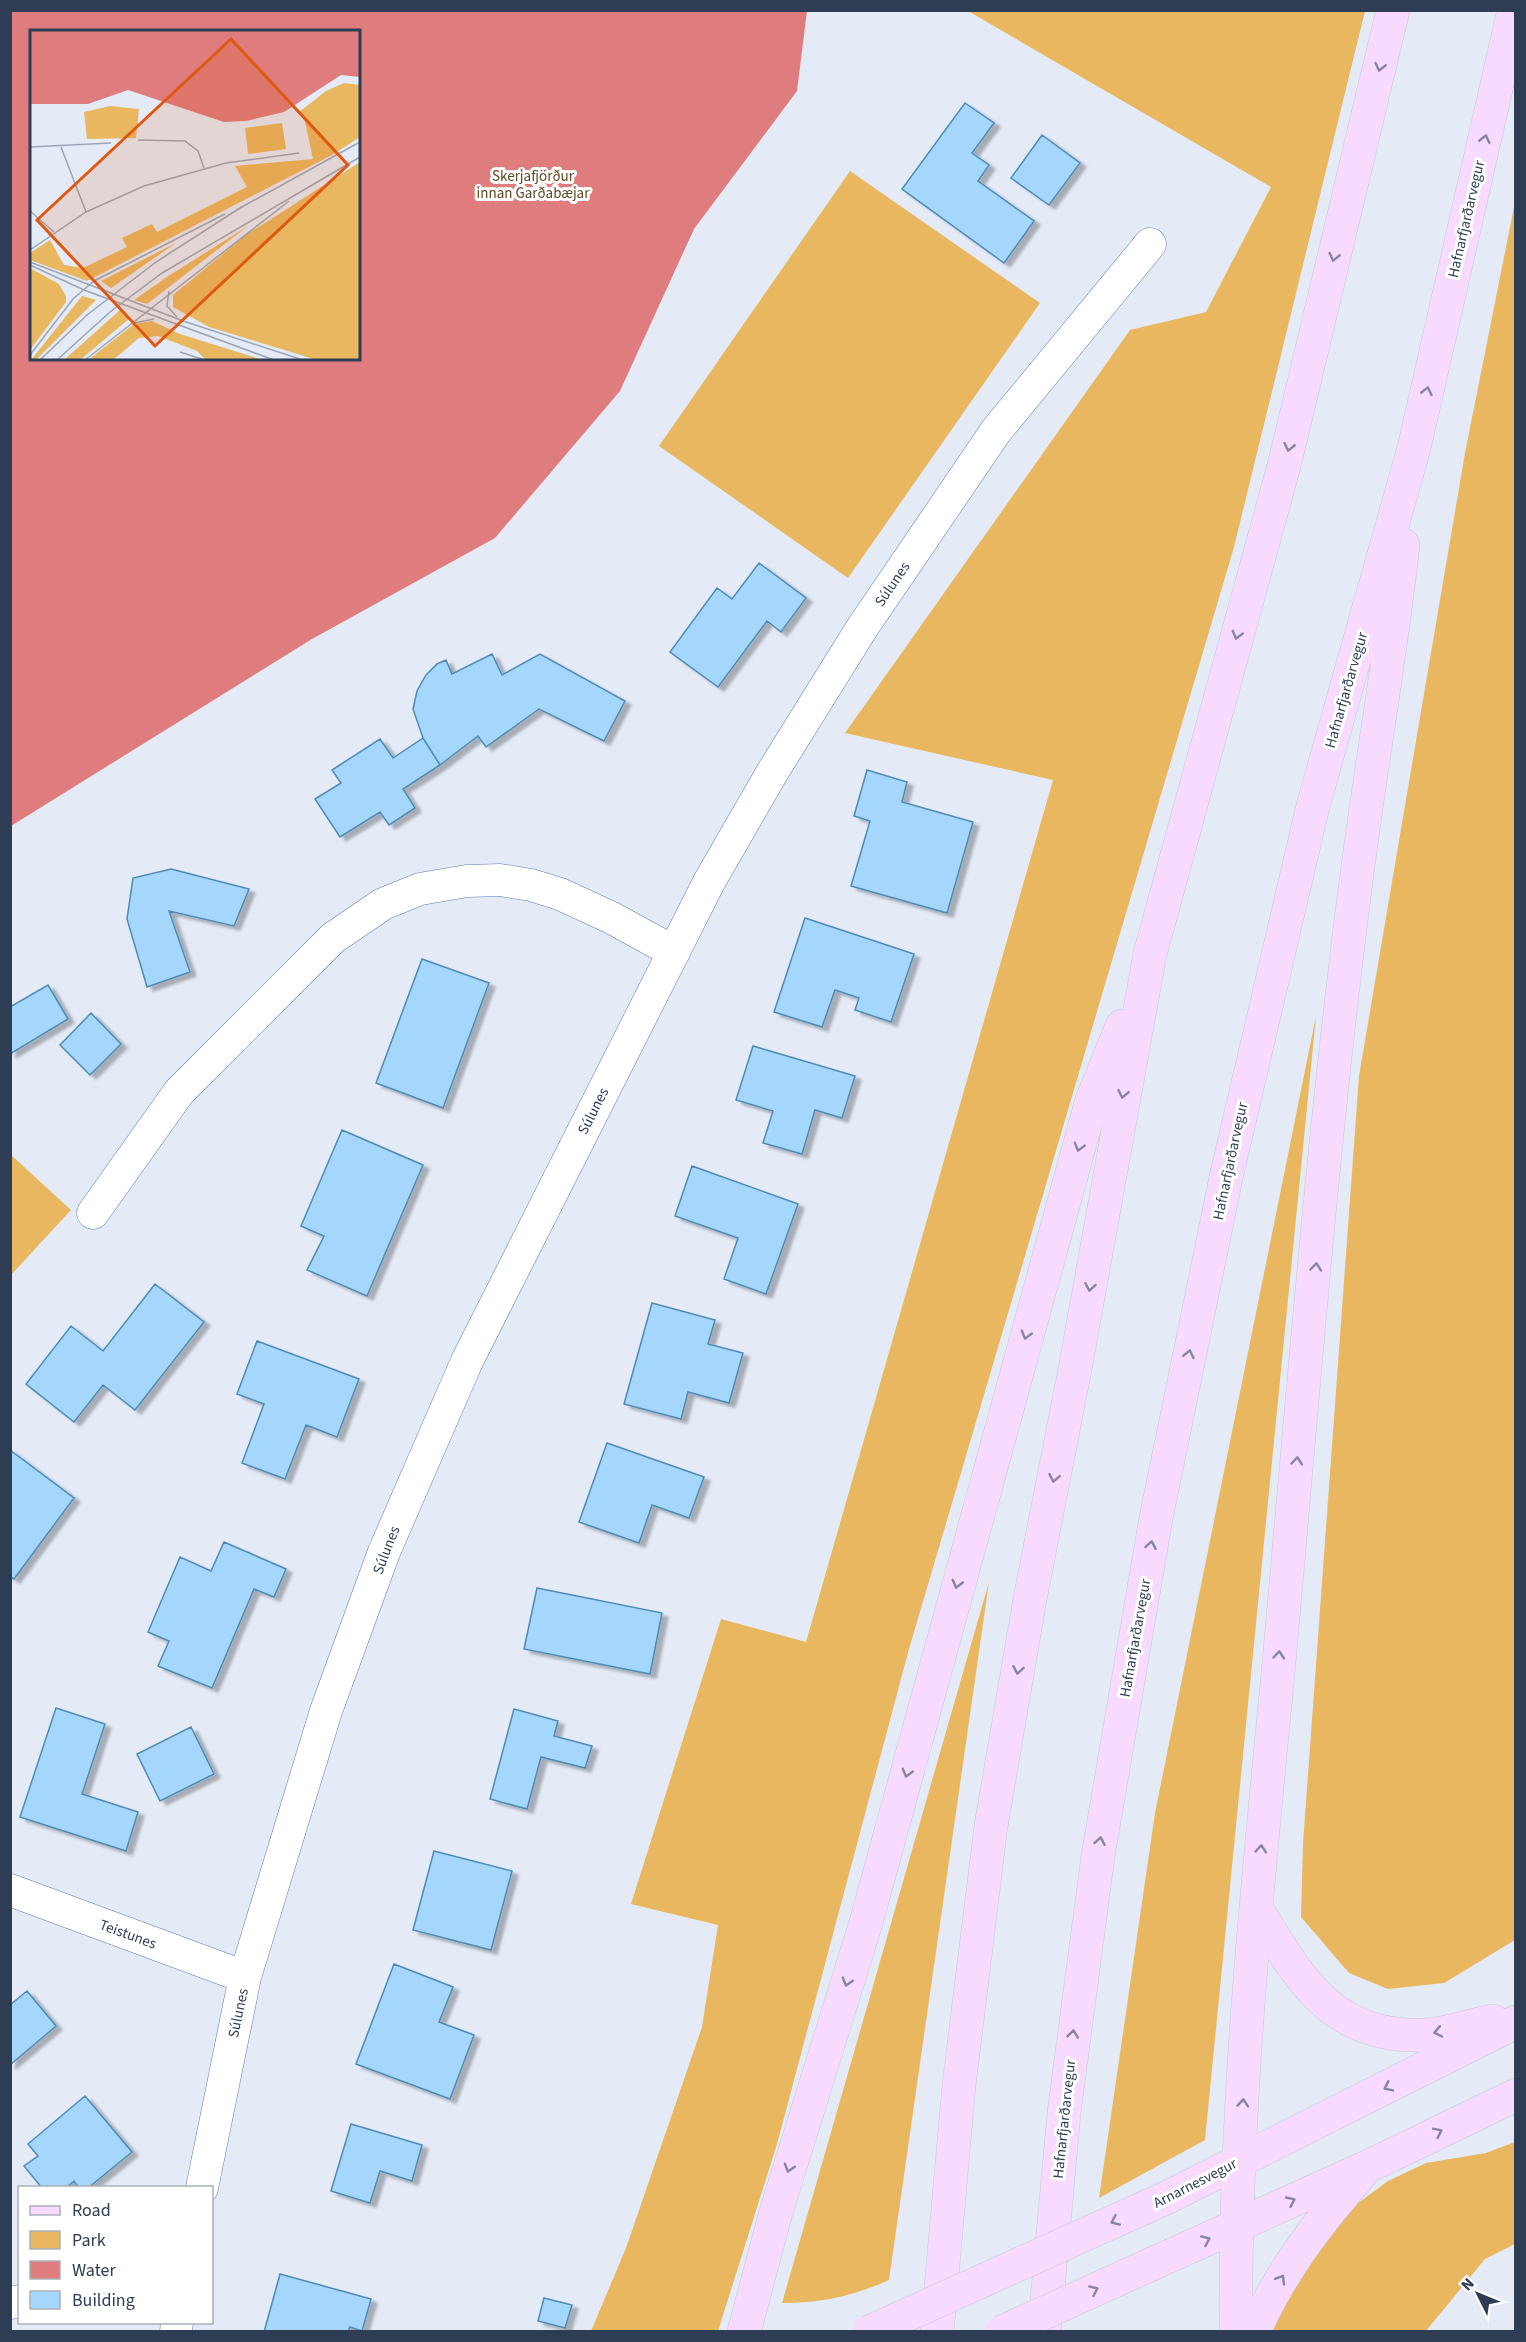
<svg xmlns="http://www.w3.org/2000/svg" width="1526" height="2342" font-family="'Source Sans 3',sans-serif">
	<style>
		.green { fill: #e8b75f }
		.water { fill: #df7c7d; fill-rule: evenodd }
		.building { fill: #a4d7fb; stroke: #4e8bb5; stroke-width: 1.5; filter: url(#shadow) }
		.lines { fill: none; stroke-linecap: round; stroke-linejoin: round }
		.street-casing { stroke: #5d7db2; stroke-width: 33 }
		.primary-casing { stroke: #c4c9cf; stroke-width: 34 }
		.street { stroke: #fff; stroke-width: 32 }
		.primary { stroke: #f7dafe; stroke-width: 33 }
		.primary-bridge-casing { stroke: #c4c9cf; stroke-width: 34; stroke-linecap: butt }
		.primary-bridge { stroke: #f7dafe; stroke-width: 33 }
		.oneway { stroke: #8884a0 }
		.labels { text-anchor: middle; stroke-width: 6; stroke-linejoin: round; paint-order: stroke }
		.park-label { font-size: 15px; fill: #5d4822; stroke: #fff }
		.street-label { font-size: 15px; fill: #2e3d54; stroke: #fff }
		.inset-road { fill: none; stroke: #9ba5b6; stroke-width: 1.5 }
		.view { fill: #df5810; fill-opacity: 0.15; stroke: #df5810; stroke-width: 3 }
		.inset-edge { fill: none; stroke: #2e3d54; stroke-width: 3 }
	</style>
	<defs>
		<filter id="shadow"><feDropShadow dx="6" dy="4" stdDeviation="1.5" flood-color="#0004"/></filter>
	</defs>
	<rect width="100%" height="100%" fill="#e4ebf7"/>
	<path class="green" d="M968,11H1365L1234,547L909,1649L777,2144L718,2331H591L626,2248L702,2027L718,1925L631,1904L721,1619L806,1642L1053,780L845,733L1130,330L1206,312L1271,187Z
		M850,171L1040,303L848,578L659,446Z
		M1515,202V1940L1444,1983L1388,1989L1349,1973L1301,1917L1303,1843L1359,1076L1465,453Z
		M1316,1016L1205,2140L1099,2198L1155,1813Z
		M10,1154L71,1210L11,1275H10Z
		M989,1582L889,2280C854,2296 821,2303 782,2303Z
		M1515,2142V2244L1485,2259L1426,2331L1270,2332L1305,2262L1346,2212L1388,2181L1426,2163L1486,2153Z"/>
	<path class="water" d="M11,10L807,11L797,91L694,229L620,391L495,538L312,639L11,826ZM32,32H358V358H32Z"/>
	<path class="building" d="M965,103L994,123L972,153L989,165L978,181L1034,221L1004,263L902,189Z
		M1042,135L1080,163L1049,205L1011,178Z
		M759,563L806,598L781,632L767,621L718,687L670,652L717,588L732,599Z
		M492,654L502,675L540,654L625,701L604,741L539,709L486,747L478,736L440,765L423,738L413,709L417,691L426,675L437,664L446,660L452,674Z
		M423,738L440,765L403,789L415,808L389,825L380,812L340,837L315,799L341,783L332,770L380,739L393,758Z
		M867,770L907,782L902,802L973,822L947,913L851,886L870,821L854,816Z
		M171,869L249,889L234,926L169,911L190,972L147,987L127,919L133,878Z
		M805,918L914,954L891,1022L855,1010L859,998L835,990L822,1027L774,1012Z
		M422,959L489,983L443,1108L376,1083Z
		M48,985L68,1019L10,1054V1007Z
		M91,1013L121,1044L90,1075L60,1045Z
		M753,1046L855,1076L842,1118L815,1110L802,1154L763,1143L773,1111L736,1100Z
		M342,1130L423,1165L367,1296L307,1270L324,1236L301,1226Z
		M692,1166L798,1204L766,1294L724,1279L738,1238L675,1216Z
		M155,1284L204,1322L135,1410L103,1385L74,1422L26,1384L71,1326L103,1351Z
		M652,1303L715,1320L708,1344L743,1353L729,1403L688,1392L681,1419L624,1404Z
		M257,1341L359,1379L337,1437L306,1425L285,1479L242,1463L264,1404L237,1394Z
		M607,1443L704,1477L689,1518L652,1505L639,1543L579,1522Z
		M10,1450L74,1498L14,1579L10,1577Z
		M224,1542L286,1569L274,1597L254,1589L212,1688L158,1666L169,1641L148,1632L180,1557L211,1571Z
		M537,1588L662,1613L650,1674L524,1649Z
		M56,1708L105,1724L82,1794L138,1812L126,1851L20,1817Z
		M514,1709L558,1721L554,1736L592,1746L585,1768L541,1757L527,1809L490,1799Z
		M191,1727L214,1774L160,1801L137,1754Z
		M434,1851L512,1871L491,1950L413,1930Z
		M394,1964L453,1987L439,2022L474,2035L450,2099L356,2064Z
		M27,1991L56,2026L10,2065V2005Z
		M85,2096L132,2152L88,2188H79L74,2181L66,2188H42L24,2166L38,2156L28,2144Z
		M351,2124L422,2145L412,2181L380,2171L370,2203L331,2191Z
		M280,2274L371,2299L362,2331L350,2327L348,2332H264Z
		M544,2298L572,2305L565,2328L538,2321Z"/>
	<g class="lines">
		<g class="street-casing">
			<path id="street" d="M93,1213L179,1092L333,938L383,904L420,889L467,881L500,880L531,885L560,894L612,918L674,952
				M10,1890L245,1977
				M202,2188L245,1977L326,1711L384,1552L467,1361L709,882L773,771L862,628L996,431L1150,244
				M10,2303L20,2301
				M176,2332L177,2322"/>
		</g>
		<g class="primary-casing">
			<path id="primary" d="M1256,1908C1299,1978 1331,2039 1425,2035C1447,2034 1471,2025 1493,2021
				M1168,2197L1516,2022
				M1174,2254L1367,2167L1516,2095
				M744,2332L776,2212L865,1926L1092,1100L1122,1026
				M937,2332L959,2085L991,1826L1030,1599L1075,1369L1150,954L1285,462L1393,10
				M1044,2332L1064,2113L1098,1856L1156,1518L1227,1173L1313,806L1414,448L1514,10
				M1236,2332C1234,2115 1256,1899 1277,1684C1302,1411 1322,1138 1358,866C1372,759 1391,653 1403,545
				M1254,2332C1280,2272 1318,2223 1360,2175"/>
		</g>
		<use href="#street" class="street"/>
		<use href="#primary" class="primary"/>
		<g class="primary-bridge-casing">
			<path id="primary-bridge" d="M869,2332L1168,2197
				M1002,2332L1174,2254"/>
		</g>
		<use href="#primary-bridge" class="primary-bridge"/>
	</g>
	<defs><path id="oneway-chevron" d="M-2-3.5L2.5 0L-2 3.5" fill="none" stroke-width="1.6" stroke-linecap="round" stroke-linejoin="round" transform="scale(1.5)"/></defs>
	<g class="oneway">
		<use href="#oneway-chevron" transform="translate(1380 67) rotate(103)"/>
		<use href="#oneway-chevron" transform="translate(1485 139) rotate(-77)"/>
		<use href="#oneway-chevron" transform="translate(1334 257) rotate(103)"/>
		<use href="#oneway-chevron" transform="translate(1427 391) rotate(-77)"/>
		<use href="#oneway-chevron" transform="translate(1289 447) rotate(103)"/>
		<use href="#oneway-chevron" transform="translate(1237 635) rotate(105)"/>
		<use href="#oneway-chevron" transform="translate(1123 1094) rotate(101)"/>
		<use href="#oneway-chevron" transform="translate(1079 1147) rotate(106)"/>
		<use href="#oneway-chevron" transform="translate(1316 1267) rotate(-85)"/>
		<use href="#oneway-chevron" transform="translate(1090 1287) rotate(100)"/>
		<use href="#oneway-chevron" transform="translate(1026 1335) rotate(106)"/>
		<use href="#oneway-chevron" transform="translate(1189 1354) rotate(-78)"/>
		<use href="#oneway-chevron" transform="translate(1297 1461) rotate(-85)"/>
		<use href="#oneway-chevron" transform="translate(1054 1478) rotate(101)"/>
		<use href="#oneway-chevron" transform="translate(1151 1545) rotate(-80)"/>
		<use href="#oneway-chevron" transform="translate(957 1584) rotate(105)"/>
		<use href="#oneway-chevron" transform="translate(1279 1655) rotate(-85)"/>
		<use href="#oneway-chevron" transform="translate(1018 1670) rotate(100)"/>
		<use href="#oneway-chevron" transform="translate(907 1773) rotate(105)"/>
		<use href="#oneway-chevron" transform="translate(1100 1841) rotate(-80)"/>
		<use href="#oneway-chevron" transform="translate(1261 1849) rotate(-85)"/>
		<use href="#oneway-chevron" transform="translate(847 1982) rotate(107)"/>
		<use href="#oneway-chevron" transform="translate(1438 2032) rotate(168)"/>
		<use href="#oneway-chevron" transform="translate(1073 2034) rotate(-83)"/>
		<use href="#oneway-chevron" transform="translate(1388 2087) rotate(154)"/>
		<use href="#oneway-chevron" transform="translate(1243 2103) rotate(-86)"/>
		<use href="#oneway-chevron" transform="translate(1438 2132) rotate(-26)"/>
		<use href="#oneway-chevron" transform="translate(789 2168) rotate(107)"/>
		<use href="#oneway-chevron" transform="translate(1291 2201) rotate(-25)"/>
		<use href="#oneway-chevron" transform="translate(1115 2221) rotate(156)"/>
		<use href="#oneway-chevron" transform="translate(1206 2240) rotate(-24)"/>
		<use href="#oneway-chevron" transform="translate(1281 2279) rotate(-59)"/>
		<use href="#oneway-chevron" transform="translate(1094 2290) rotate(-24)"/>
	</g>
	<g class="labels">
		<g class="park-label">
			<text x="533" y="181">Skerjafjörður<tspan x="533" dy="17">innan Garðabæjar</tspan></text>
		</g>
		<g class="street-label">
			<text transform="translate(1466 219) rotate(-77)" y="5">Hafnarfjarðarvegur</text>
			<text transform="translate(892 584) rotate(-56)" y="5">Súlunes</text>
			<text transform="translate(1346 690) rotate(-74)" y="5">Hafnarfjarðarvegur</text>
			<text transform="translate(593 1111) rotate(-63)" y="5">Súlunes</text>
			<text transform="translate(1230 1161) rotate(-78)" y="5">Hafnarfjarðarvegur</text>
			<text transform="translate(386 1550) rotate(-69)" y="5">Súlunes</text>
			<text transform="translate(1135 1638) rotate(-80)" y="5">Hafnarfjarðarvegur</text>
			<text transform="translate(128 1934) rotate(20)" y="5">Teistunes</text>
			<text transform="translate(238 2013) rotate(-78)" y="5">Súlunes</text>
			<text transform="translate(1064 2119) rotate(-84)" y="5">Hafnarfjarðarvegur</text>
			<text transform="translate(1195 2183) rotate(-27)" y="5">Arnarnesvegur</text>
		</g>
	</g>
	<g transform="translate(30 30)">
		<rect width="330" height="330" fill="#e4ebf7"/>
		<path d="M314,53L330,55V107L302,125L57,251L0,230V223L20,210L34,235L53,238L97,217L92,208L122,194L127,202L217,157L205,136L283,129L274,87L269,82L296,61ZM80,76L109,79L106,108L57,109L54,82ZM252,93L256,119L218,124L215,98ZM330,132V330H287L179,297L143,277V265L216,205ZM218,196L117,274L104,270L140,245ZM146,213L81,258L71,251ZM0,238L29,254L36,266V272L0,320ZM52,266L66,270L6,330H1ZM90,280L100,288L50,330H34ZM122,291L150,304L233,330H176L167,321L128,306L109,308L83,330H58L104,294Z" fill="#e8b75f"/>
		<path d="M0,0H330V47L311,45L254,82L216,91L194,92L98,60L58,74H0Z" fill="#df7c7d"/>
		<path class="inset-road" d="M108,110L155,111L168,121L174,138M0,117L81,113M31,117L56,182M0,181L24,202M0,220L56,182L114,156L196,133L269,123M0,232L60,255M0,235L54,260M60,255L153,291L273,330M54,260L244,330M139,261L137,276L147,287M104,293L124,289M150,322L175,330M0,325L43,269L64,251L195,184M10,330L57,285L126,232L210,178L330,112M27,330L80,282L132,243L330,127M55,330L259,171"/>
		<path class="view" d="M201,9L318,135L125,316L7,190Z"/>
		<rect width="330" height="330" class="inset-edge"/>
	</g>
	<rect width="1526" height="2342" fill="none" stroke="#2e3d54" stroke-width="24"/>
	<rect x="18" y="2186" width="195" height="138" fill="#ffffff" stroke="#abb1bb" stroke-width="1.5"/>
	<rect x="30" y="2206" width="30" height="9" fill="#f7dafe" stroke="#abb1bb" stroke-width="1.5"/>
	<text x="72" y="2216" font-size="18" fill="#2e3d54">Road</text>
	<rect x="30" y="2231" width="30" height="18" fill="#e8b75f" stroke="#abb1bb" stroke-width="1.5"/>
	<text x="72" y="2246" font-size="18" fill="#2e3d54">Park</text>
	<rect x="30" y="2261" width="30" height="18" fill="#df7c7d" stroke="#abb1bb" stroke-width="1.5"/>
	<text x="72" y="2276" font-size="18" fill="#2e3d54">Water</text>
	<rect x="30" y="2291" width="30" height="18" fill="#a4d7fb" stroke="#abb1bb" stroke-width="1.5"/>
	<text x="72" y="2306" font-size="18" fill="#2e3d54">Building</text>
	<g transform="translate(1478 2294) rotate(313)" stroke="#ffffff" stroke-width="4.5" paint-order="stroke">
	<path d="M0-4.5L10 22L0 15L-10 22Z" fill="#2e3d54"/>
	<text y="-9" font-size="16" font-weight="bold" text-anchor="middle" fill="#2e3d54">N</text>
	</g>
</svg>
